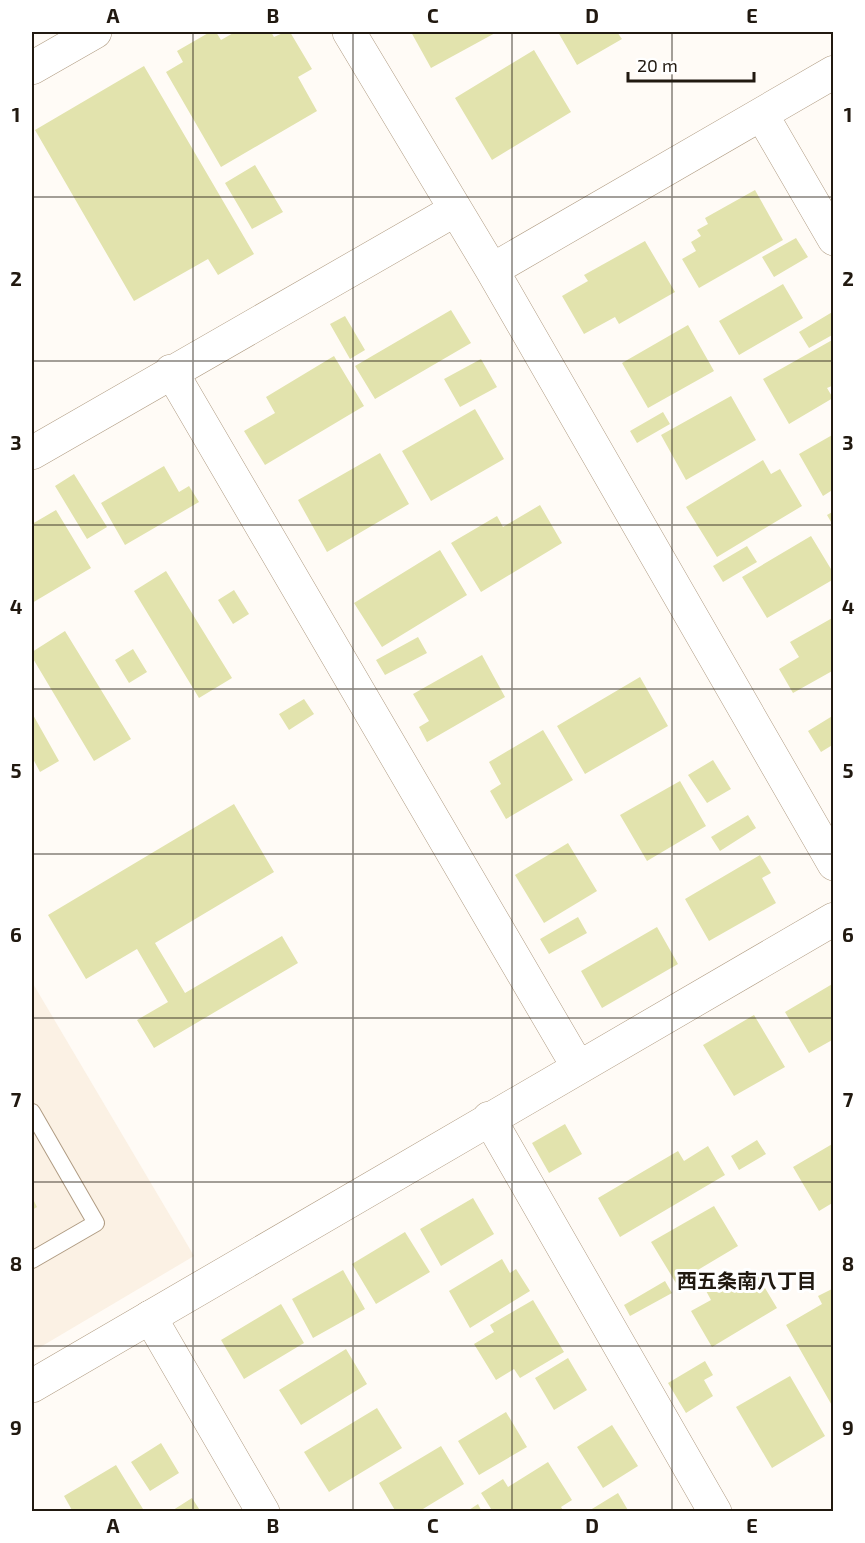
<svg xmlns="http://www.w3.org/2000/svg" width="865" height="1543" font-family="'Exo 2','Noto Sans JP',sans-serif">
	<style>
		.built { fill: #fbf1e4 }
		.building { fill: #e2e3ad }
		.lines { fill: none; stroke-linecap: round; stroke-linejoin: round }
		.lane-casing { stroke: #b09c83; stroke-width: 18 }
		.street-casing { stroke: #b09c83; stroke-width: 34 }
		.secondary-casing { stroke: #b09c83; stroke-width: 34 }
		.lane { stroke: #fff; stroke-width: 16 }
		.street { stroke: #fff; stroke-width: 33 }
		.secondary { stroke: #fff; stroke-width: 33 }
		.grid { fill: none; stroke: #211910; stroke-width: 1.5; stroke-opacity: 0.55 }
		.labels { text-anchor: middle; stroke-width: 6; stroke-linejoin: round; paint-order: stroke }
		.neighbourhood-label { font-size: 20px; font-weight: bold; fill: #211910; stroke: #fff }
		.neatline { fill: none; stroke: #211910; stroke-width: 2 }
		.grid-label { font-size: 20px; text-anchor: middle; font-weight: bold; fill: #211910 }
	</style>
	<rect width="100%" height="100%" fill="#fffbf6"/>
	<path class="built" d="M32,982L194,1256L32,1352Z"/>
	<path class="building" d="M210,32H216L221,40L235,32H271L274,37L285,32H290L312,69L298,77L317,111L221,167L166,72L183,62L177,51Z
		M411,32H497L431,68Z
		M558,32H617L622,39L577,65Z
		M534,50L571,112L492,160L455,98Z
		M144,66L254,254L218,275L208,259L134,301L35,130Z
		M255,165L283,212L252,229L225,183Z
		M755,190L783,240L699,288L682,259L696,251L691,242L701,236L697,230L708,224L705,218Z
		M796,238L808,257L774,277L762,257Z
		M645,241L675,292L619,324L615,317L584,334L562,296L588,281L584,275Z
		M783,284L803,318L739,355L719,321Z
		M451,310L471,343L375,399L355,366Z
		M834,311V334L809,348L799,332Z
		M345,316L365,350L350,359L330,324Z
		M688,325L714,371L648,408L622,363Z
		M834,339V385L827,388L833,398L789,424L763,379Z
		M334,356L364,406L265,465L244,431L275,413L266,397Z
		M481,359L497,387L460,407L444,379Z
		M731,396L756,440L686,480L661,435Z
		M475,409L504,459L431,501L402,451Z
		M663,412L670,424L637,443L630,431Z
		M834,434V489L823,496L799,454Z
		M380,453L409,504L327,552L298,500Z
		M763,460L771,474L780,469L802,506L717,557L686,507Z
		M164,466L179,492L189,486L199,502L125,545L101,503Z
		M74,474L107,527L87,539L55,486Z
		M540,505L562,543L481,592L451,543L497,516L503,527Z
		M56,510L91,568L32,603V524Z
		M834,511V527L827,515Z
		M811,536L834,574V579L767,618L742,577Z
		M747,546L757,562L723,582L713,566Z
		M440,550L467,595L382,647L354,603Z
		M166,571L232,678L199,698L134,591Z
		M234,590L249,614L233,624L218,600Z
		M834,617V670L793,693L779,669L799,657L790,642Z
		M65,631L131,739L94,761L32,657V652Z
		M418,637L427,653L385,675L376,660Z
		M133,649L147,672L129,683L115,660Z
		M482,655L505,697L427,742L419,727L429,721L413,694Z
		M640,677L668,726L585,774L557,726Z
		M304,699L314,714L289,730L279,714Z
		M32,713L59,761L40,772L32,757Z
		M834,715V744L821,752L808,731Z
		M543,730L573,780L506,819L490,791L501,784L489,762Z
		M713,760L731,789L707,803L688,775Z
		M680,781L706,826L647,861L620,815Z
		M234,804L274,872L155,943L185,993L282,936L298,963L154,1048L137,1020L168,1002L137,949L86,979L48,915Z
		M748,815L756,828L720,851L711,837Z
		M568,843L597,891L544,923L515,875Z
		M760,855L771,873L762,878L776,903L709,941L685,899Z
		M578,917L587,933L549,954L540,939Z
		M657,927L678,964L602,1008L581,971Z
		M834,983V1039L809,1053L785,1012Z
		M754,1015L785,1067L734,1096L703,1045Z
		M565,1124L582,1154L549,1173L532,1143Z
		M757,1140L766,1154L739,1170L731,1156Z
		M834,1143V1202L819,1211L793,1167Z
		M708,1146L725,1175L620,1237L598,1198L678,1151L684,1161Z
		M32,1197L37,1207L32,1210Z
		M473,1198L494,1234L441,1266L420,1229Z
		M714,1206L738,1246L676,1283L651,1242Z
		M405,1232L430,1272L376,1304L352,1264Z
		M502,1259L510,1273L516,1269L530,1291L470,1328L449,1291Z
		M343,1270L365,1309L313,1338L292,1299Z
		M756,1273L777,1308L712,1347L691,1311L711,1300L705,1289L729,1274L736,1285Z
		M665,1281L672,1293L630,1316L624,1305Z
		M834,1288V1409L786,1325L822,1304L818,1296Z
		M533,1300L564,1352L520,1378L514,1369L496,1380L474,1344L494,1332L490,1325Z
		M281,1304L304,1343L244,1379L221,1340Z
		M346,1349L367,1384L301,1425L279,1390Z
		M568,1358L587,1390L554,1410L535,1378Z
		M705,1361L713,1375L704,1380L713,1396L686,1413L668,1383Z
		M790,1376L825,1436L772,1468L736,1407Z
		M377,1408L402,1448L329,1492L304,1452Z
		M506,1412L527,1447L479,1475L458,1441Z
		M612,1425L638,1466L603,1488L577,1447Z
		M161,1443L179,1473L150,1491L131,1462Z
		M441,1446L464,1484L418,1512H396L379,1483Z
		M548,1462L572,1500L561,1507L564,1512H493L481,1493L503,1479L508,1487Z
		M116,1465L143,1509L138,1512H73L64,1496Z
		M618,1493L629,1512H587Z
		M192,1498L201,1512H170Z
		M478,1504L482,1512H466Z"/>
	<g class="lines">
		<g class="lane-casing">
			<path id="lane" d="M32,1112L96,1223L32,1260"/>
		</g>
		<g class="street-casing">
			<path id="street" d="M349,32L492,270L834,864
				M762,115L834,239
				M492,270L834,72
				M171,371L578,1067
				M32,453L455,210
				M489,1118L715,1512
				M32,1386L834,919"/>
		</g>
		<g class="secondary-casing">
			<path id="secondary" d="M32,68L95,32
				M150,1317L263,1512"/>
		</g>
		<use href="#lane" class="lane"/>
		<use href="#street" class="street"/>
		<use href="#secondary" class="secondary"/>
	</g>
	<path class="grid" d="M193,32V1512M353,32V1512M512,32V1512M672,32V1512M32,197H834M32,361H834M32,525H834M32,689H834M32,854H834M32,1018H834M32,1182H834M32,1346H834"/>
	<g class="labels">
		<g class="neighbourhood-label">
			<text x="747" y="1288">西五条南八丁目</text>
		</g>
	</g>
	<rect width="865" height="1543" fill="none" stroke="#ffffff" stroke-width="66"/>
	<path d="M628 72v9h126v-9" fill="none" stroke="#211910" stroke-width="3"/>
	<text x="637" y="72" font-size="18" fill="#211910" stroke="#ffffff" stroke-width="4.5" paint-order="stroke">20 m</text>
	<rect x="33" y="33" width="799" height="1477" class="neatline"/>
	<g class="grid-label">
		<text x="113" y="23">A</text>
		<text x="273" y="23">B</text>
		<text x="433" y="23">C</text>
		<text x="592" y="23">D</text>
		<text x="752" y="23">E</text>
		<text x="16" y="122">1</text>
		<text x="848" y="122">1</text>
		<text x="16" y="286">2</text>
		<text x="848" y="286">2</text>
		<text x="16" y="450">3</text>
		<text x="848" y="450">3</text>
		<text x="16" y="614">4</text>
		<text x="848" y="614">4</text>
		<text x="16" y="778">5</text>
		<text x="848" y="778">5</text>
		<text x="16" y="942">6</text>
		<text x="848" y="942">6</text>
		<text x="16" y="1107">7</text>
		<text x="848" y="1107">7</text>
		<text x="16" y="1271">8</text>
		<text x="848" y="1271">8</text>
		<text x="16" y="1435">9</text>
		<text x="848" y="1435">9</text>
		<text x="113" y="1533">A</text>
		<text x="273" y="1533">B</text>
		<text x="433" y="1533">C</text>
		<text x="592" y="1533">D</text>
		<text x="752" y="1533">E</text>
	</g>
</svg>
